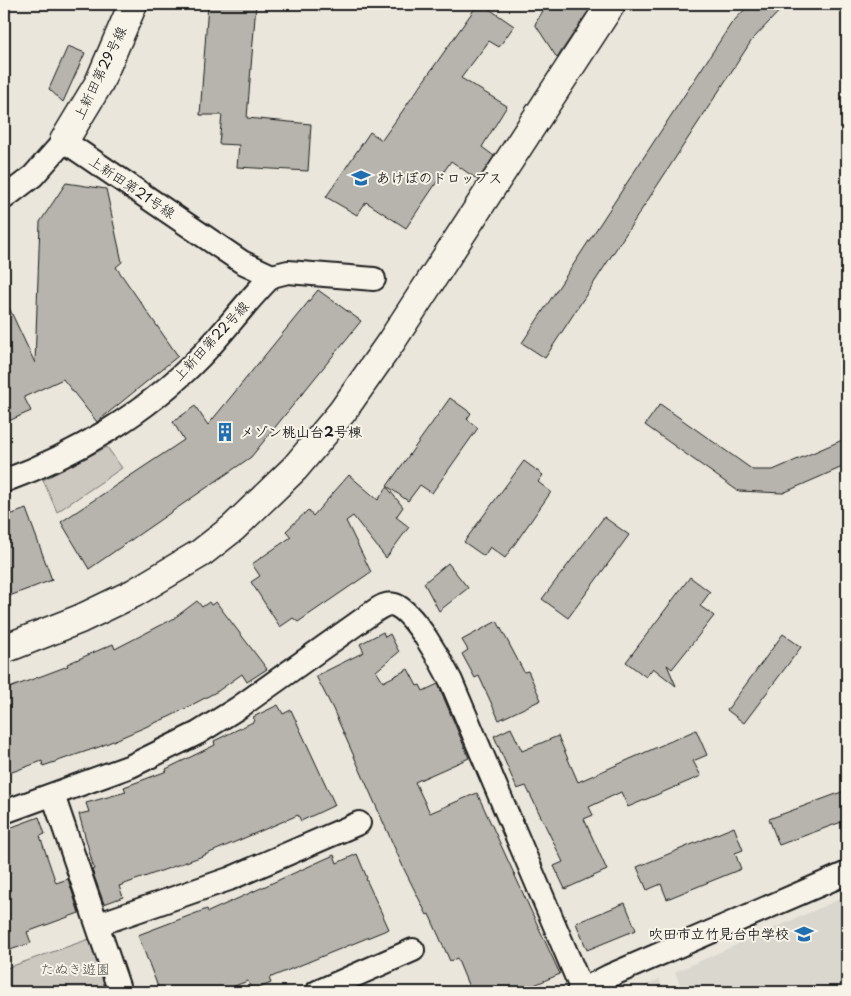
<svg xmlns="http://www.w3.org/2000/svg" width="851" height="996" font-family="'Playpen Sans','Klee One',sans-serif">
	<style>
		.built { fill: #dad7ce }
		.green { fill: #ccc8c0; stroke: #74726e }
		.building { fill: #b6b4ac; stroke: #1c1c1c }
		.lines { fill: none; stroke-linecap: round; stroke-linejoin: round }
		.minor-casing { stroke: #1c1c1c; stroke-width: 26 }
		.tertiary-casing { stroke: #1c1c1c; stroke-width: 31 }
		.minor { stroke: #f7f3e8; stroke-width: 22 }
		.tertiary { stroke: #f7f3e8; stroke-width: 28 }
		.labels { text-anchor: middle; stroke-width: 4; stroke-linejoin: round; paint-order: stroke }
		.street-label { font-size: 14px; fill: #1c1c1c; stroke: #f7f3e8 }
		.poi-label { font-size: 14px; font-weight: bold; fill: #1c1c1c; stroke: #f7f3e8; text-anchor: start }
		.park-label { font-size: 14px; fill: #51504d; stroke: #f7f3e8 }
	</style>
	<rect width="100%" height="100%" fill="#eae6dc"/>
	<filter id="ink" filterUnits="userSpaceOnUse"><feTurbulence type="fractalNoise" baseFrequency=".02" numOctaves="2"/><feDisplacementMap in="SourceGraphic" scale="10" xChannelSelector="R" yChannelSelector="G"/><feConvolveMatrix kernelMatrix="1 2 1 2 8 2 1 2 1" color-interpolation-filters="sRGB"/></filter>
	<g filter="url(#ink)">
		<path class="built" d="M847,896V992H683L675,972Z
			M659,979L664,992H631Z"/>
		<path class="green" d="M107,447L122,468L57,512L43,480Z
			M92,938L112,992H4V969Z"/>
		<path class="building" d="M208,4H256L247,118L311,124L308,171L237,167L239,145L219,144L222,115H200Z
			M478,4H482L514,26L499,47L489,41L461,78L507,106L482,147L494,156L478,180L451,161L406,228L366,202L357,215L326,197L370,132L382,140Z
			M547,4H593L557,58L535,24Z
			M750,4H786L752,40L545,358L522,343L731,24Z
			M68,46L85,53L63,102L49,89Z
			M66,183L106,189L122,262L116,267L178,356L97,422L63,379L24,397L31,411L4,423V297L35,363L40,222Z
			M318,290L361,321L251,457L89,569L61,522L184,440L173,422L195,406L208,425Z
			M450,398L471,413L467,419L478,428L432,493L420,485L408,501L387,486Z
			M660,404L753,470H773L847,438V465L783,493L738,491L645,425Z
			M524,461L543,475L538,482L551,492L505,558L490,547L484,556L464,542Z
			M349,475L378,500L387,487L403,507L396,517L409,527L386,558L353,516L346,521L371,572L298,622L293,618L280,627L251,582L260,576L252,564L291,537L286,531L308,510L313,516Z
			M26,509L52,580L4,598V517Z
			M604,517L629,535L568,618L542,599Z
			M448,563L468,588L439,611L424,583Z
			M690,577L710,592L700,606L714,616L672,669L667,665L676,686L653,668L646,677L626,662Z
			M197,601L202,607L209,602L211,605L216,602L267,669L247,682L242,674L218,691L171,716L99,747L43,766L42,761L4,775V690L68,666L67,664L113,644L115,649L173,619Z
			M497,621L524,672L528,671L541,700L499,720L479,676L475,678L462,654L468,650L462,640Z
			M383,632L385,637L390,634L399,652L376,671L383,682L408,669L417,686L420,685L423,691L438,684L469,758L415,782L430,813L477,793L560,974L518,992H471L457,958L450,961L429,914L427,915L404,869L333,709L316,676L364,652L360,644Z
			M783,634L801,647L744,723L727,710Z
			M278,705L283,714L291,710L335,805L301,821L298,815L200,857L119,886L123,897L104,904L92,870L94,869L79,814L89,812L86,803L126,792L124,787L167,771L166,769L215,745L214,741L255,721L253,717Z
			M511,728L522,751L558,736L578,782L696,730L707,755L693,761L701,776L628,807L621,792L589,807L593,815L584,819L607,870L565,889L554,866L563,862L526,786L517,789L494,736Z
			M847,790V820L779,845L769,819Z
			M39,817L45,834L40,836L56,883L68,879L79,913L27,932L31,943L4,952V830Z
			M734,827L743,850L735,853L741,869L667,899L661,884L647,890L637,867Z
			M357,854L367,878L366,879L389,929L269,978L271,983L252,991L248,981L218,992H160L138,935L207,909L208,912L334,855L337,863Z
			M625,903L636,930L587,950L576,923Z"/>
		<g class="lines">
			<g class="minor-casing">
				<path id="minor" d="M4,198L33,176L64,141L242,262L272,276
					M4,481C75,455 146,413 199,358C225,332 246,301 272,276L288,272L374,279
					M53,795L120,992
					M4,812L131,766L198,733L238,708L373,612C379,608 387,602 395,605C414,612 442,663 451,681L582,990
					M99,924L229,879L359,823
					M317,992L413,950
					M578,992L609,976L847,873"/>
			</g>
			<g class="tertiary-casing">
				<path id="tertiary" d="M64,141L99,83L133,4
					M4,649L80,619L134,593L201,553L233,528L295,468L342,412L391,342L611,4"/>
			</g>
			<use href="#minor" class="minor"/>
			<use href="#tertiary" class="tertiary"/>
		</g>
	</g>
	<defs>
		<g id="school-bare" transform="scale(1.5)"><path d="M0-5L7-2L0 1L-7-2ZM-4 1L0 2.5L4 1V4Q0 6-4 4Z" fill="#1f6fb2" stroke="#f7f3e8" stroke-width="2.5" paint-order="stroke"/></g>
		<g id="building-bare" transform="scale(1.5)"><path d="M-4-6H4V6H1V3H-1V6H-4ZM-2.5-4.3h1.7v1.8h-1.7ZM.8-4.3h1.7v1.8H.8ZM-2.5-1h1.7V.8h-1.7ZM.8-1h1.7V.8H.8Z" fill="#1f6fb2" stroke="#f7f3e8" stroke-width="2.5" paint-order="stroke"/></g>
	</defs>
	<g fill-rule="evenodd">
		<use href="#school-bare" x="361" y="178"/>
		<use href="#building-bare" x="225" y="432"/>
		<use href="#school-bare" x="804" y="934"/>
	</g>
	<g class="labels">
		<g class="street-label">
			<text transform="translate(100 73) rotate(-64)" y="5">上新田第29号線</text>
			<text transform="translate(132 187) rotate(34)" y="5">上新田第21号線</text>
			<text transform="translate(211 341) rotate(-47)" y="5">上新田第22号線</text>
		</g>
		<g class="poi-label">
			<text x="376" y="183">あけぼのドロップス</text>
			<text x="240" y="437">メゾン桃山台2号棟</text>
			<text x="789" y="939" text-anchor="end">吹田市立竹見台中学校</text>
		</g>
		<g class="park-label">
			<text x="75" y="974">たぬき遊園</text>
		</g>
	</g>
	<rect width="851" height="996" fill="none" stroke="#f7f3e8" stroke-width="20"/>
	<rect x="10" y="10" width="831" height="976" fill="none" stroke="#1c1c1c" stroke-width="2" filter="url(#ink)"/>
</svg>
